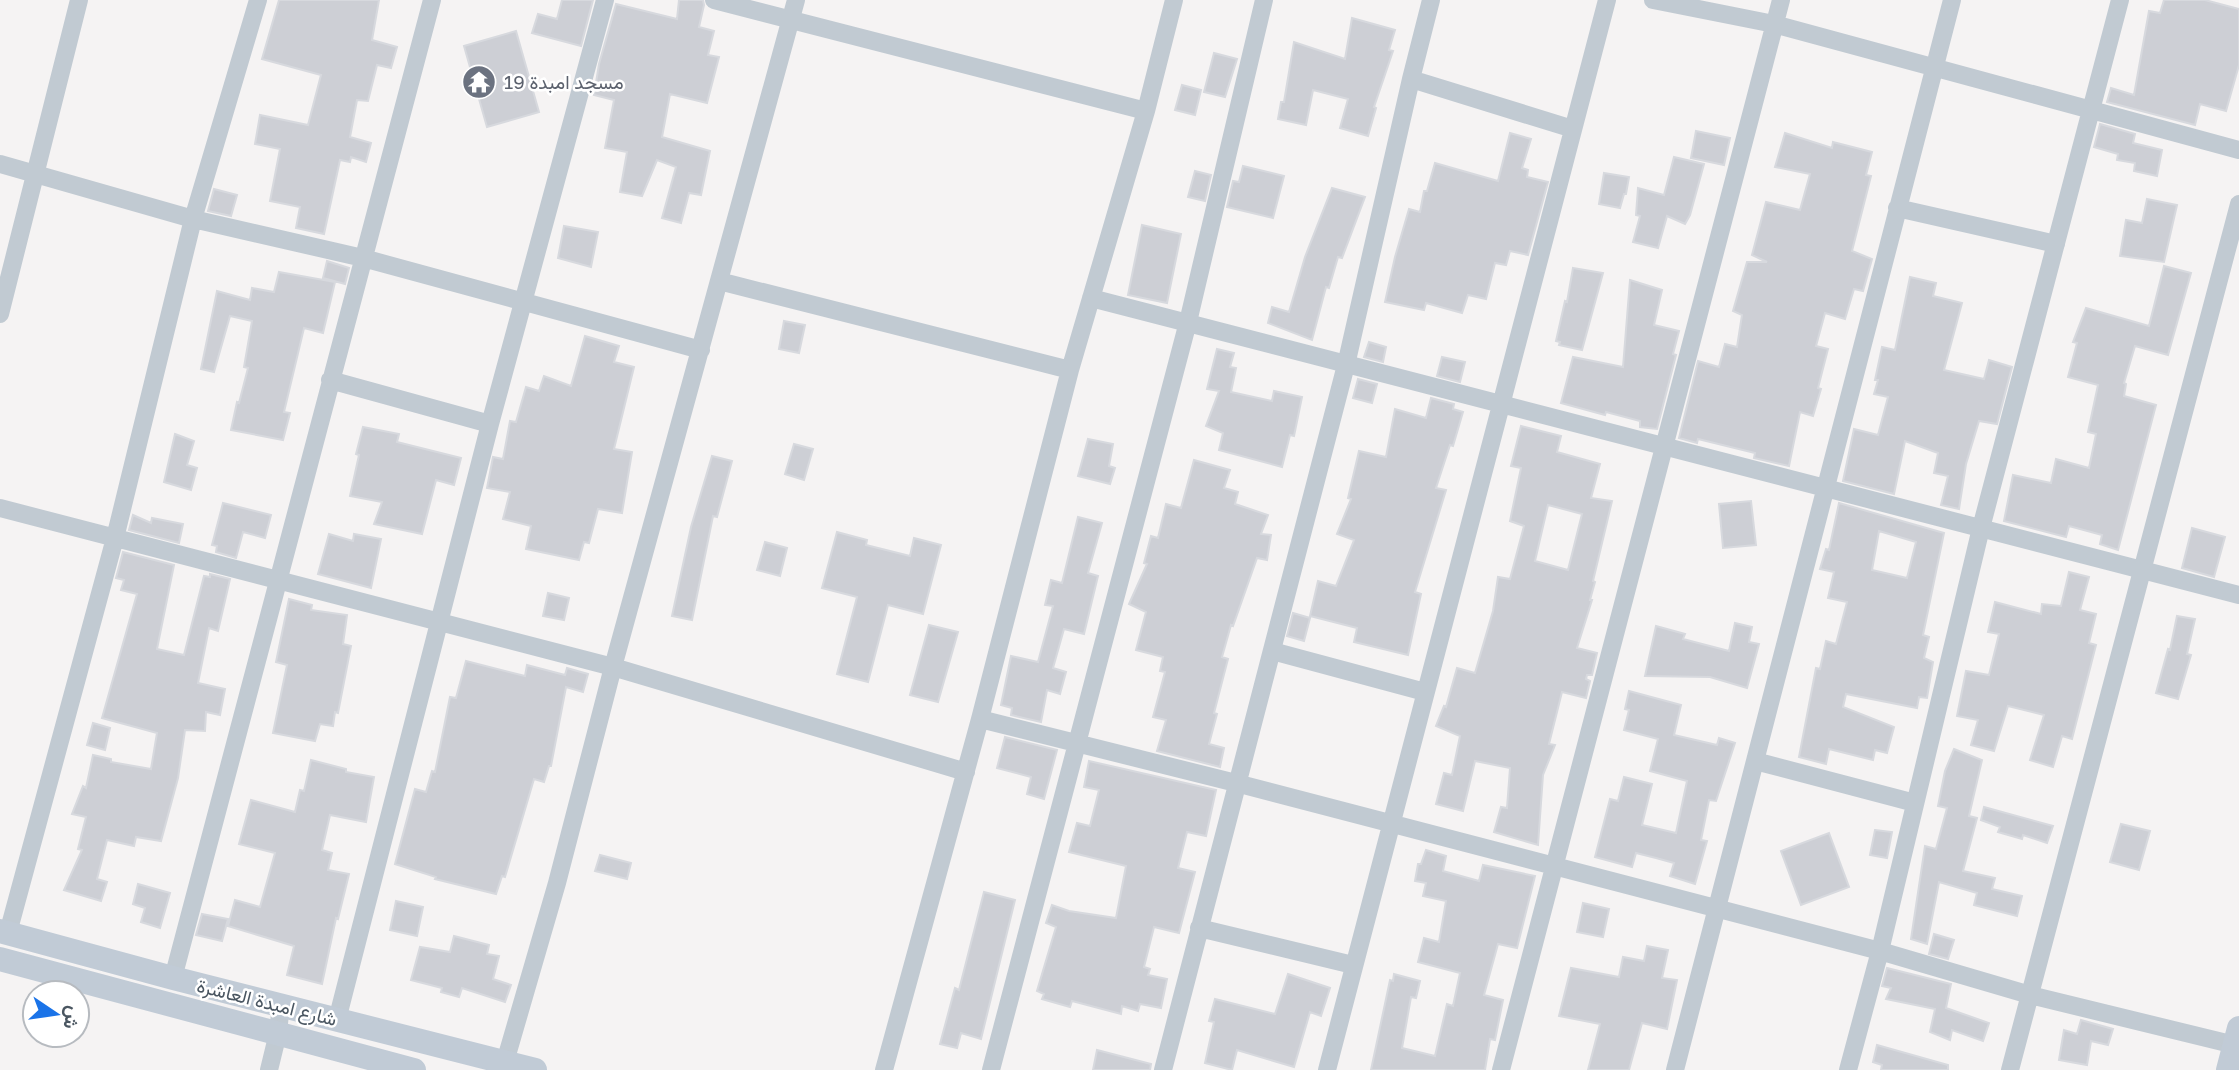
<svg xmlns="http://www.w3.org/2000/svg" width="2239" height="1070" font-family="'Golos Text',Vazirmatn,sans-serif">
	<style>
		.building { fill: #cdcfd5; stroke: #d7d9de; stroke-width: 2; fill-rule: evenodd }
		.lines { fill: none; stroke-linecap: round; stroke-linejoin: round }
		.street { stroke: #c1cad2; stroke-width: 18 }
		.secondary { stroke: #c1cbd6; stroke-width: 24 }
		.labels { text-anchor: middle; stroke-width: 5; stroke-linejoin: round; paint-order: stroke }
		.worship-label { font-size: 19px; fill: #5b616d; stroke: #fff; text-anchor: start }
		.street-label { font-size: 19px; fill: #4a5661; stroke: #fff }
	</style>
	<rect width="100%" height="100%" fill="#f5f3f3"/>
	<path class="building" d="M279,0H379L372,40L397,47L391,68L377,65L368,101L357,100L350,137L371,143L366,162L351,157L350,162L340,160L324,234L296,228L300,207L270,201L280,149L255,144L260,115L308,125L321,75L262,59Z
		M562,0H593L581,46L532,33L538,14L557,19Z
		M679,0H703L704,5L699,27L714,31L708,55L719,57L707,103L670,94L662,137L710,151L701,195L689,193L681,223L662,218L676,167L657,160L642,196L620,192L627,152L605,148L614,100L594,95L599,64L616,4L677,19Z
		M2164,0H2205L2239,9V65L2226,111L2200,104L2195,125L2107,102L2111,88L2134,95L2149,11L2160,13Z
		M1352,18L1395,30L1389,50L1393,51L1374,107L1376,108L1368,136L1340,128L1348,99L1313,90L1306,125L1278,119L1281,102H1284L1294,42L1345,59Z
		M516,31L539,112L487,127L464,46Z
		M1214,53L1237,59L1225,97L1204,92Z
		M1182,85L1201,90L1195,115L1175,110Z
		M2100,124L2135,134L2133,143L2162,150L2157,176L2134,171L2135,163L2117,160L2118,154L2094,147Z
		M1696,131L1730,138L1724,165L1691,158Z
		M1510,133L1531,139L1522,168L1528,170L1527,177L1548,182L1528,255L1510,251L1506,265L1495,263L1486,299L1468,295L1462,313L1426,303L1424,310L1385,302L1395,257L1409,209L1420,212L1424,191H1427L1435,163L1498,181Z
		M1785,133L1832,148L1833,142L1872,152L1866,175L1871,176L1852,251L1872,259L1863,291L1854,289L1845,319L1825,313L1816,346L1828,349L1818,388L1821,389L1813,416L1800,412L1789,466L1754,458L1755,453L1698,439L1697,443L1679,438L1698,361L1719,367L1725,344L1737,347L1742,315L1733,311L1747,262H1767L1752,255L1766,202L1800,210L1810,174L1775,167Z
		M1674,157L1704,164L1690,215L1685,224L1667,216L1658,248L1633,242L1640,216L1636,215L1638,188L1664,195Z
		M1243,166L1284,176L1273,218L1227,207L1233,181L1239,182Z
		M1195,171L1211,175L1205,201L1188,197Z
		M1604,173L1629,177L1626,194H1624L1620,208L1599,204Z
		M1332,188L1365,197L1342,258L1338,257L1329,288L1326,287L1312,340L1268,323L1272,307L1289,312L1305,257Z
		M214,189L237,195L231,216L208,211Z
		M2147,199L2177,205L2164,262L2120,256L2126,220L2142,223Z
		M1142,225L1181,234L1167,303L1128,295Z
		M564,226L598,232L591,267L558,258Z
		M327,261L349,268L345,284L323,278Z
		M2164,266L2191,273L2168,355L2135,346L2124,383L2126,384L2124,396L2156,405L2118,550L2100,544L2102,535L2069,526L2066,537L2004,521L2013,475L2051,483L2056,459L2089,468L2096,434L2088,432L2098,385L2068,377L2077,343L2073,342L2086,308L2149,326Z
		M1573,268L1603,273L1582,350L1559,345L1560,342L1556,341L1565,301L1567,302Z
		M279,272L335,282L323,333L304,328L284,412L290,413L283,440L231,430L237,402L239,403L248,368L244,367L252,321L230,316L214,372L201,369L217,291L250,300L252,288L274,292Z
		M1910,277L1936,283L1933,296L1962,303L1944,370L1984,379L1989,360L2012,367L1997,424L1979,421L1966,464L1959,509L1941,505L1948,476L1934,473L1938,453L1905,441L1894,494L1843,481L1854,429L1878,435L1888,397L1874,394L1878,380H1875L1882,347L1895,350Z
		M1630,280L1662,290L1654,325L1679,331L1673,354L1676,355L1657,429L1640,427V421L1606,412L1605,415L1561,403L1573,357L1623,367Z
		M784,321L805,325L799,353L779,349Z
		M585,336L619,346L614,362L634,367L614,449L632,452L622,513L598,509L589,543L584,542L579,560L526,549L531,526L503,519L510,492L487,488L493,457L503,459L510,421L516,422L526,387L539,391L544,376L571,386Z
		M1369,342L1386,347L1383,362L1364,357Z
		M1217,349L1234,353L1230,367L1236,368L1231,392L1272,401L1274,391L1302,397L1294,436L1290,435L1282,467L1219,450L1223,433L1206,426L1219,391L1207,389Z
		M1442,357L1465,362L1460,382L1437,376Z
		M1358,379L1377,384L1372,403L1353,398Z
		M1431,398L1454,404L1453,409L1463,412L1453,446L1450,445L1436,488L1446,490L1415,592L1421,594L1408,655L1354,642L1357,628L1310,616L1318,581L1336,586L1354,540L1337,534L1351,499L1348,498L1359,451L1386,457L1395,409L1426,418Z
		M1521,426L1561,436L1557,452L1600,464L1591,498L1612,501L1593,581L1595,582L1590,600H1592L1577,648L1597,653L1592,675H1587L1586,679L1590,681L1586,698L1562,692L1549,744L1555,745L1543,775L1538,845L1494,832L1501,807L1507,808L1510,768L1475,761L1463,811L1436,804L1444,773L1452,775L1460,736L1436,726L1444,706L1446,707L1457,668L1475,673L1493,611L1498,577L1510,579L1524,526L1510,521L1521,468L1511,466ZM1548,505L1582,514L1568,570L1535,561Z
		M363,427L399,434L397,442L461,458L454,485L436,480L422,534L374,524L382,502L350,496L359,455L356,454Z
		M175,434L194,441L187,465L197,468L191,490L164,482Z
		M1088,439L1113,444L1109,466L1115,468L1110,484L1078,476Z
		M794,444L813,449L804,480L785,474Z
		M712,456L732,461L717,517L713,516L692,620L672,616L691,527Z
		M1194,460L1230,470L1224,488L1238,492L1235,504L1268,515L1261,534L1271,535L1267,560L1257,558L1233,626L1231,625L1222,657L1228,659L1214,713L1217,714L1209,744L1224,748L1220,767L1157,751L1166,720L1153,717L1165,672L1160,671L1163,657L1136,650L1146,612L1129,604L1147,564L1144,563L1151,536L1158,538L1166,504L1181,508Z
		M1751,501L1756,545L1723,548L1719,504Z
		M223,503L271,515L265,538L243,532L236,558L216,552L217,546L212,545Z
		M1839,503L1944,533L1923,635L1929,637L1924,658L1933,662L1927,698L1919,697L1917,708L1846,694L1843,707L1894,727L1887,753L1875,750L1873,760L1829,749L1826,764L1799,757L1816,668L1820,669L1826,641L1836,644L1847,602L1828,598L1834,572L1820,569L1826,549L1829,550ZM1879,531L1916,542L1907,578L1872,570Z
		M133,515L151,523L152,518L183,524L179,543L129,530Z
		M1078,517L1102,523L1088,573L1098,576L1084,634L1064,629L1053,668L1066,672L1060,694L1047,690L1041,722L1011,715L1012,708L1001,705L1011,656L1038,662L1053,606L1045,605L1051,580L1062,583Z
		M2192,528L2225,537L2214,577L2182,568Z
		M837,532L867,540L866,545L910,556L914,538L941,545L923,614L888,605L868,682L837,674L857,597L822,588Z
		M329,534L353,541L354,534L381,539L371,588L318,574Z
		M765,542L787,548L780,576L757,570Z
		M123,552L174,565L157,649L184,655L204,576L210,577V574L230,579L218,631L209,628L198,683L225,689L220,715L206,712L205,731L185,730L178,778L161,841L136,837L134,846L107,840L97,879L107,882L101,901L64,890L82,850L78,849L86,817L72,814L83,786L86,788L93,755L111,759V762L151,769L157,733L102,718L137,594L121,590L124,580L116,578Z
		M2069,572L2089,577L2080,610L2096,614L2089,643L2096,645L2072,739L2062,736L2053,767L2030,760L2044,715L2008,706L1994,751L1971,745L1978,720L1957,716L1966,671L1989,675L1999,634L1988,632L1995,602L2041,614L2042,604L2061,606Z
		M548,593L569,598L564,620L543,616Z
		M289,599L312,605L311,610L347,615L343,644L351,646L338,713L335,712L333,726L320,724L315,741L273,733L287,665L276,662Z
		M1293,613L1310,618L1304,641L1287,636Z
		M2177,616L2195,619L2187,654L2191,655L2178,699L2156,693L2168,649L2170,650Z
		M1735,623L1752,627L1749,642L1759,644L1747,688L1710,677L1645,676L1656,626L1685,634L1683,639L1729,651Z
		M929,625L958,632L938,702L910,695Z
		M466,661L525,676L527,665L565,675L567,668L588,674L583,692L566,687L551,766H549L544,782L534,779L505,877L502,876L496,894L435,879L436,877L395,864L415,789L426,792L432,771L435,772L450,697L456,698Z
		M1629,691L1681,705L1674,735L1717,745L1719,738L1735,743L1716,801L1709,800L1701,840L1707,841L1695,884L1670,876L1674,863L1656,858L1636,853L1632,867L1595,857L1610,799L1618,801L1624,777L1652,784L1642,825L1676,833L1687,781L1650,771L1658,739L1624,730L1629,710L1625,709Z
		M93,723L110,728L105,750L87,745Z
		M1005,737L1057,750L1044,799L1027,794L1031,777L997,768Z
		M1954,749L1982,760L1969,816L1977,818L1963,871L1995,878L1992,889L2022,896L2017,916L1974,905L1977,893L1939,882L1927,944L1911,939L1925,846L1936,849L1947,808L1938,806L1945,771Z
		M311,760L346,769V772L374,777L366,822L330,815L322,850L332,853L328,870L349,874L338,919L336,918L322,984L287,975L294,946L228,926L235,900L260,907L275,853L239,844L251,800L295,812L300,790L304,791Z
		M1089,761L1216,790L1206,836L1187,832L1178,868L1195,872L1179,933L1154,927L1144,967L1150,969L1148,975L1167,979L1161,1008L1140,1004L1138,1011L1122,1006L1121,1014L1072,1001L1070,1007L1042,999L1044,994L1037,991L1056,927L1046,923L1052,905L1069,911L1116,918L1126,866L1069,852L1077,823L1090,826L1099,790L1084,787Z
		M1984,807L2053,826L2047,843L2023,835L2022,839L1998,832L2000,827L1981,820Z
		M2121,824L2150,831L2139,870L2110,862Z
		M1875,830L1892,832L1887,858L1870,855Z
		M1829,833L1849,887L1801,905L1781,851Z
		M1426,850L1446,856L1443,871L1479,881L1483,865L1535,876L1517,948L1498,944L1484,995L1503,1000L1495,1040L1490,1039L1485,1070H1371L1390,980L1393,981L1394,974L1420,981L1416,998L1411,997L1402,1048L1435,1056L1447,1004L1453,1006L1460,973L1418,962L1424,938L1439,942L1446,901L1423,896L1426,883L1415,881L1418,864H1421Z
		M600,855L631,863L627,879L595,871Z
		M138,884L170,893L160,928L141,922L145,908L133,904Z
		M984,892L1015,900L981,1039L961,1033L957,1048L940,1044L955,988L959,990Z
		M396,901L423,907L417,936L390,930Z
		M1583,903L1609,909L1603,937L1577,932Z
		M202,914L228,919L222,941L196,935Z
		M1934,934L1954,940L1948,959L1929,954Z
		M454,936L489,945L487,954L499,956L493,979L511,985L505,1002L462,988L459,997L441,992L442,988L411,980L420,947L450,952Z
		M1647,946L1668,950L1662,978L1677,980L1667,1029L1642,1023L1629,1070H1588L1600,1024L1559,1016L1571,968L1619,977L1623,957L1644,961Z
		M1887,968L1951,984L1946,1008L1989,1023L1983,1041L1952,1030L1950,1040L1930,1032L1935,1009L1886,999L1891,988L1882,986Z
		M1288,974L1330,988L1321,1016L1310,1012L1294,1067L1237,1050L1232,1070L1205,1063L1214,1022L1209,1021L1215,999L1275,1014Z
		M2081,1020L2113,1029L2108,1045L2091,1041L2087,1065L2059,1060L2064,1030L2077,1034Z
		M1877,1045L1948,1065V1070H1881L1882,1065L1873,1062Z
		M1097,1050L1151,1064L1150,1070H1093Z"/>
	<g class="lines">
		<path class="street" d="M714,0L1146,111
			M1653,0L1774,24L2239,150
			M1411,79L1573,129
			M0,164L193,219L363,258L701,350
			M1897,208L2056,244
			M719,281L1070,370
			M1091,298L2239,595
			M0,314L79,0
			M330,380L490,424
			M0,508L613,667L966,772
			M1272,651L1425,692
			M980,719L1236,783L1880,951L2030,995L2235,1045
			M1755,761L1915,803
			M1199,928L1353,965
			M8,933L115,538L193,219L258,0
			M173,978L432,0
			M337,1020L490,424L605,0
			M505,1062L557,883L613,667L796,0
			M269,1070L278,1033L281,1004
			M884,1070L980,719L1070,370L1146,111L1174,0
			M991,1070L1188,322L1264,0
			M1163,1070L1346,365L1411,79L1431,0
			M1327,1070L1607,0
			M1501,1070L1781,0
			M1675,1070L1952,0
			M1848,1070L1880,951L1981,528L2120,0
			M2010,1070L2239,204"/>
		<path class="secondary" d="M0,931L173,978L535,1070
			M0,959L414,1070
			M2228,1070L2239,1028"/>
	</g>
	<defs>
		<g id="temple-disc" transform="scale(1.75)"><circle r="9.5" fill="#6b7280" stroke="#fff"/><path d="M0-6L5-2H3V0L6.5 2.5H4V6H1.5V3h-3V6H-4V2.5H-6.5L-3 0V-2H-5Z" fill="#fff"/></g>
	</defs>
	<g fill-rule="evenodd">
		<use href="#temple-disc" x="479" y="82"/>
	</g>
	<g class="labels">
		<g class="worship-label">
			<text x="504" y="89">مسجد امبدة 19</text>
		</g>
		<g class="street-label">
			<text transform="translate(267 1002) rotate(14)" y="7">شارع امبدة العاشرة</text>
		</g>
	</g>
	<g transform="translate(56 1014) rotate(103)"><circle r="33" fill="#ffffff" stroke="#b7bbc0" stroke-width="2"/>
	<path d="M0-5L12 26L0 18L-12 26Z" fill="#1a73e8"/>
	<text y="-10" font-size="19" font-weight="bold" text-anchor="middle" fill="#4a5661">ش</text>
	</g>
</svg>
